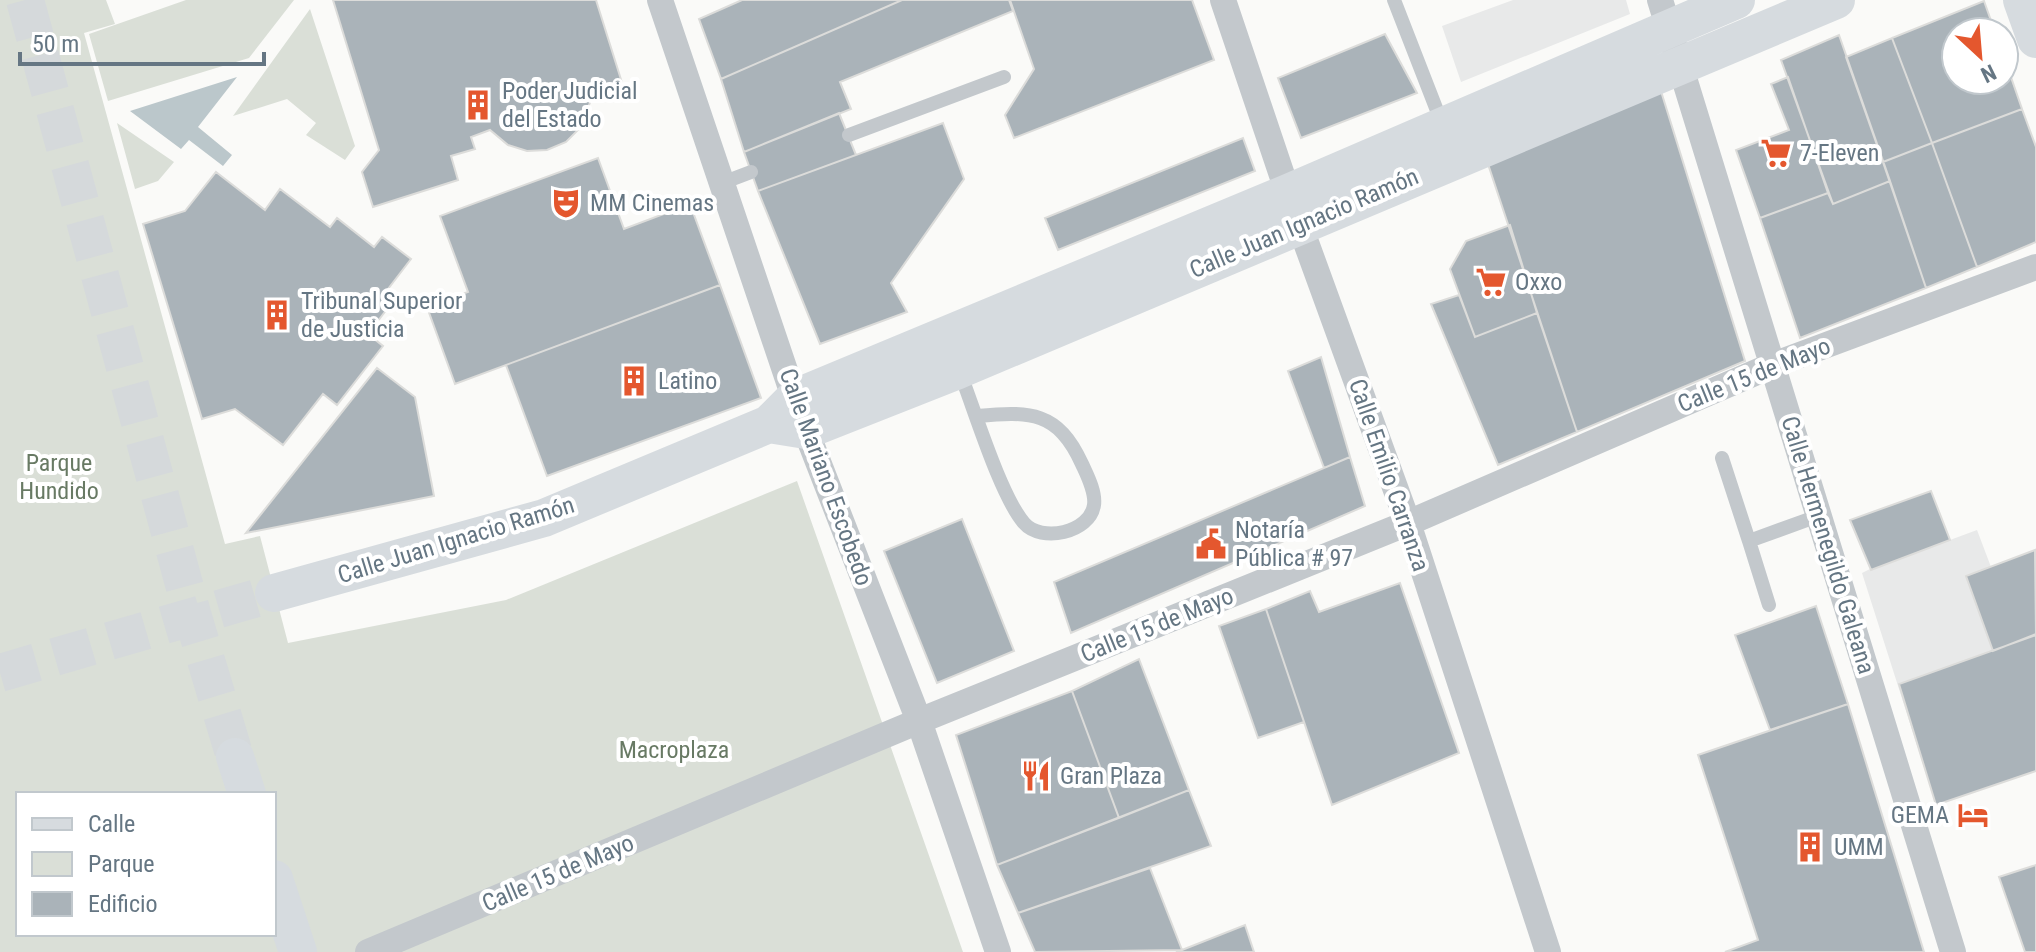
<svg xmlns="http://www.w3.org/2000/svg" width="2036" height="952" font-family="'Roboto Condensed',sans-serif">
	<style>
		.built { fill: #e8e9e9 }
		.green { fill: #dadfd7; fill-rule: evenodd }
		.water { fill: #bbc7cb }
		.building { fill: #aab3b9; stroke: #dcdcda; stroke-width: 2 }
		.lines { fill: none; stroke-linecap: round; stroke-linejoin: round }
		.secondary-tunnel { stroke: #d5d9db; stroke-width: 38; stroke-dasharray: 38 19; stroke-linecap: butt }
		.lane { stroke: #c3c8cc; stroke-width: 14 }
		.street { stroke: #c3c8cc; stroke-width: 26 }
		.secondary { stroke: #d6dbdf; stroke-width: 38 }
		.labels { text-anchor: middle; stroke-width: 8; stroke-linejoin: round; paint-order: stroke }
		.poi-label { font-size: 24px; fill: #657683; stroke: #fff; text-anchor: start }
		.street-label { font-size: 24px; fill: #657683; stroke: #fff }
		.park-label { font-size: 24px; fill: #687a64; stroke: #fff }
	</style>
	<rect width="100%" height="100%" fill="#fafaf8"/>
	<path class="built" d="M1513,0H1626L1630,14L1461,82L1442,26Z
		M1931,491L1950,540L1977,530L1991,567L2036,552V771L1936,805L1862,573L1870,569L1850,520Z"/>
	<path class="green" d="M0,0H106L115,24L84,33L225,544L260,536L288,643L506,600L797,481L963,952H0ZM18,794H274V934H18Z
		M186,0H294L249,58L108,101L89,34Z
		M310,9L355,146L345,160L306,135L316,123L287,99L233,116Z
		M117,123L174,162L158,181L135,189Z"/>
	<path class="water" d="M237,77L198,127L232,155L223,166L189,140L181,149L130,111Z"/>
	<path class="building" d="M333,0H596L624,89L591,100L580,128L566,142L547,150L527,151L508,145L490,130L471,137L475,149L451,156L458,180L373,207L362,172L379,150Z
		M742,0H902L721,79L699,19Z
		M902,0H1009L1013,11L840,82L851,109L744,152L721,79Z
		M1010,0H1192L1214,60L1014,138L1005,115L1034,69Z
		M1984,1L1995,32H1956V80H2004V57L2022,109L1932,143L1892,38Z
		M1385,34L1417,93L1301,138L1278,78Z
		M1839,35L1890,181L1833,204L1781,60Z
		M1892,38L1932,143L1883,162L1846,57Z
		M1788,77L1828,193L1760,218L1736,150L1789,130L1771,84Z
		M1660,88L1745,361L1577,432L1488,164Z
		M2022,109L2036,147V242L1977,267L1932,143Z
		M839,113L856,155L758,191L744,152Z
		M943,123L964,179L891,283L907,312L820,344L758,191Z
		M1243,138L1255,171L1058,250L1045,218Z
		M1932,143L1977,267L1926,288L1883,162Z
		M598,158L624,229L690,204L720,285L455,384L427,307L468,292L440,216Z
		M216,172L265,210L280,189L330,227L337,218L374,247L382,237L411,259L388,289L397,296L368,334L383,346L337,405L323,394L283,445L235,409L202,419L143,224L185,211Z
		M1890,181L1926,288L1800,338L1760,218L1828,193L1833,204Z
		M1510,225L1537,313L1475,337L1450,269L1466,241Z
		M720,285L761,398L547,476L506,365Z
		M1459,295L1475,337L1537,313L1577,432L1498,465L1431,304Z
		M1321,357L1350,457L1324,468L1288,371Z
		M377,368L415,397L434,496L246,533Z
		M1350,457L1365,506L1071,633L1054,582Z
		M1931,491L1950,540L1871,570L1850,520Z
		M962,519L1014,651L937,683L884,551Z
		M2035,550L2036,634L1993,651L1966,576Z
		M1400,583L1459,753L1332,805L1266,609L1310,591L1319,612Z
		M1816,606L1848,704L1770,730L1735,635Z
		M1266,609L1304,722L1258,738L1219,626Z
		M2036,635V771L1936,805L1899,684Z
		M1139,659L1189,790L1119,818L1072,691Z
		M1072,691L1119,818L997,865L956,735Z
		M1848,704L1924,952H1725L1758,940L1698,755Z
		M1189,790L1211,846L1018,913L997,865Z
		M2036,865V952H2025L1999,877Z
		M1150,868L1182,950L1035,952L1018,913Z
		M1245,925L1254,952H1176L1182,950Z"/>
	<g class="lines">
		<path class="secondary-tunnel" d="M25,0L193,617L235,757
			M0,673L274,593"/>
		<path class="lane" d="M1394,0L1443,126
			M849,135L1004,77
			M722,183L751,172
			M959,370C974,408 1000,495 1024,523C1041,543 1090,533 1094,505C1096,492 1087,475 1082,464C1058,411 1030,411 977,416
			M1722,458L1749,541
			M1769,605L1749,541L1818,516"/>
		<path class="street" d="M660,0L801,418L919,721L998,952
			M1223,0L1288,193L1408,523L1548,952
			M1660,0L1953,952
			M368,952L919,721L1408,523L1773,365L2036,267"/>
		<path class="secondary" d="M2022,0L2036,39
			M769,424L806,430L958,370L1836,0
			M274,593L544,518L769,424L795,398L1288,193L1736,0
			M235,757L247,794
			M274,879L298,952"/>
	</g>
	<defs>
		<g id="building-bare" transform="scale(2.4)"><path d="M-4-6H4V6H1V3H-1V6H-4ZM-2.5-4.3h1.7v1.8h-1.7ZM.8-4.3h1.7v1.8H.8ZM-2.5-1h1.7V.8h-1.7ZM.8-1h1.7V.8H.8Z" fill="#e4572e" stroke="#fff" stroke-width="2.5" paint-order="stroke"/></g>
		<g id="supermarket-bare" transform="scale(2.4)"><path d="M-6-5.5h2.5l.6 2H6L4.5 2H-2.5L-4.4-4H-6ZM-1.5 3.2a1.3 1.3 0 1 0 .1 0ZM3 3.2a1.3 1.3 0 1 0 .1 0Z" fill="#e4572e" stroke="#fff" stroke-width="2.5" paint-order="stroke"/></g>
		<g id="theatre-bare" transform="scale(2.4)"><path d="M-5-5.5Q0-4 5-5.5V0Q5 5 0 6Q-5 5-5 0ZM-3.3-2.5H-1v1.5H-3.3ZM1-2.5H3.3v1.5H1ZM-2.8 1Q0 5.5 2.8 1Z" fill="#e4572e" stroke="#fff" stroke-width="2.5" paint-order="stroke"/></g>
		<g id="civic-bare" transform="scale(2.4)"><path d="M-.6-6.5H3V-4.5H.6V-3L4-1V1h2V6H-6V1h2V-1L-.6-3ZM-1.2 2.5V6h2.4V2.5Z" fill="#e4572e" stroke="#fff" stroke-width="2.5" paint-order="stroke"/></g>
		<g id="restaurant-bare" transform="scale(2.4)"><path d="M-5-6h1v4h1v-4h1v4h1v-4h1v5L-1.5 .5V6h-2V.5L-5-1ZM5-6V6H3V1.5H1.5Q1.5-4 5-6Z" fill="#e4572e" stroke="#fff" stroke-width="2.5" paint-order="stroke"/></g>
		<g id="hotel-bare" transform="scale(2.4)"><path d="M-6-4.5h1.5V1H6V5H4.5V3h-9V5H-6ZM-4 0a1.8 1.8 0 1 1 3.6 0ZM.5 0V-2.5h3Q6-2.5 6 0Z" fill="#e4572e" stroke="#fff" stroke-width="2.5" paint-order="stroke"/></g>
	</defs>
	<g fill-rule="evenodd">
		<use href="#building-bare" x="478" y="105"/>
		<use href="#supermarket-bare" x="1776" y="153"/>
		<use href="#theatre-bare" x="566" y="203"/>
		<use href="#supermarket-bare" x="1491" y="282"/>
		<use href="#building-bare" x="277" y="315"/>
		<use href="#building-bare" x="634" y="381"/>
		<use href="#civic-bare" x="1211" y="544"/>
		<use href="#restaurant-bare" x="1036" y="776"/>
		<use href="#hotel-bare" x="1973" y="815"/>
		<use href="#building-bare" x="1810" y="847"/>
	</g>
	<g class="labels">
		<g class="poi-label">
			<text x="502" y="99">Poder Judicial<tspan x="502" dy="28">del Estado</tspan></text>
			<text x="1800" y="161">7-Eleven</text>
			<text x="590" y="211">MM Cinemas</text>
			<text x="1515" y="290">Oxxo</text>
			<text x="301" y="309">Tribunal Superior<tspan x="301" dy="28">de Justicia</tspan></text>
			<text x="658" y="389">Latino</text>
			<text x="1235" y="538">Notaría<tspan x="1235" dy="28">Pública # 97</tspan></text>
			<text x="1060" y="784">Gran Plaza</text>
			<text x="1949" y="823" text-anchor="end">GEMA</text>
			<text x="1834" y="855">UMM</text>
		</g>
		<g class="street-label">
			<text transform="translate(1304 223) rotate(-23)" y="8">Calle Juan Ignacio Ramón</text>
			<text transform="translate(1754 375) rotate(-22)" y="8">Calle 15 de Mayo</text>
			<text transform="translate(1389 475) rotate(71)" y="8">Calle Emilio Carranza</text>
			<text transform="translate(826 477) rotate(70)" y="8">Calle Mariano Escobedo</text>
			<text transform="translate(456 540) rotate(-17)" y="8">Calle Juan Ignacio Ramón</text>
			<text transform="translate(1828 545) rotate(73)" y="8">Calle Hermenegildo Galeana</text>
			<text transform="translate(1157 625) rotate(-22)" y="8">Calle 15 de Mayo</text>
			<text transform="translate(558 873) rotate(-23)" y="8">Calle 15 de Mayo</text>
		</g>
		<g class="park-label">
			<text x="59" y="471">Parque<tspan x="59" dy="28">Hundido</tspan></text>
			<text x="674" y="758">Macroplaza</text>
		</g>
	</g>
	<rect x="16" y="792" width="260" height="144" fill="#ffffff" stroke="#c1c8cd" stroke-width="2"/>
	<rect x="32" y="818" width="40" height="12" fill="#d6dbdf" stroke="#c1c8cd" stroke-width="2"/>
	<text x="88" y="832" font-size="24" fill="#657683">Calle</text>
	<rect x="32" y="852" width="40" height="24" fill="#dadfd7" stroke="#c1c8cd" stroke-width="2"/>
	<text x="88" y="872" font-size="24" fill="#657683">Parque</text>
	<rect x="32" y="892" width="40" height="24" fill="#aab3b9" stroke="#c1c8cd" stroke-width="2"/>
	<text x="88" y="912" font-size="24" fill="#657683">Edificio</text>
	<g transform="translate(1980 56) rotate(154)"><circle r="38" fill="#ffffff" stroke="#c1c8cd" stroke-width="2"/>
	<path d="M0-6L14 30L0 20L-14 30Z" fill="#e4572e"/>
	<text y="-12" font-size="22" font-weight="bold" text-anchor="middle" fill="#657683">N</text>
	</g>
	<path d="M20 52v12h244v-12" fill="none" stroke="#657683" stroke-width="4"/>
	<text x="32" y="52" font-size="24" fill="#657683" stroke="#ffffff" stroke-width="6" paint-order="stroke">50 m</text>
</svg>
